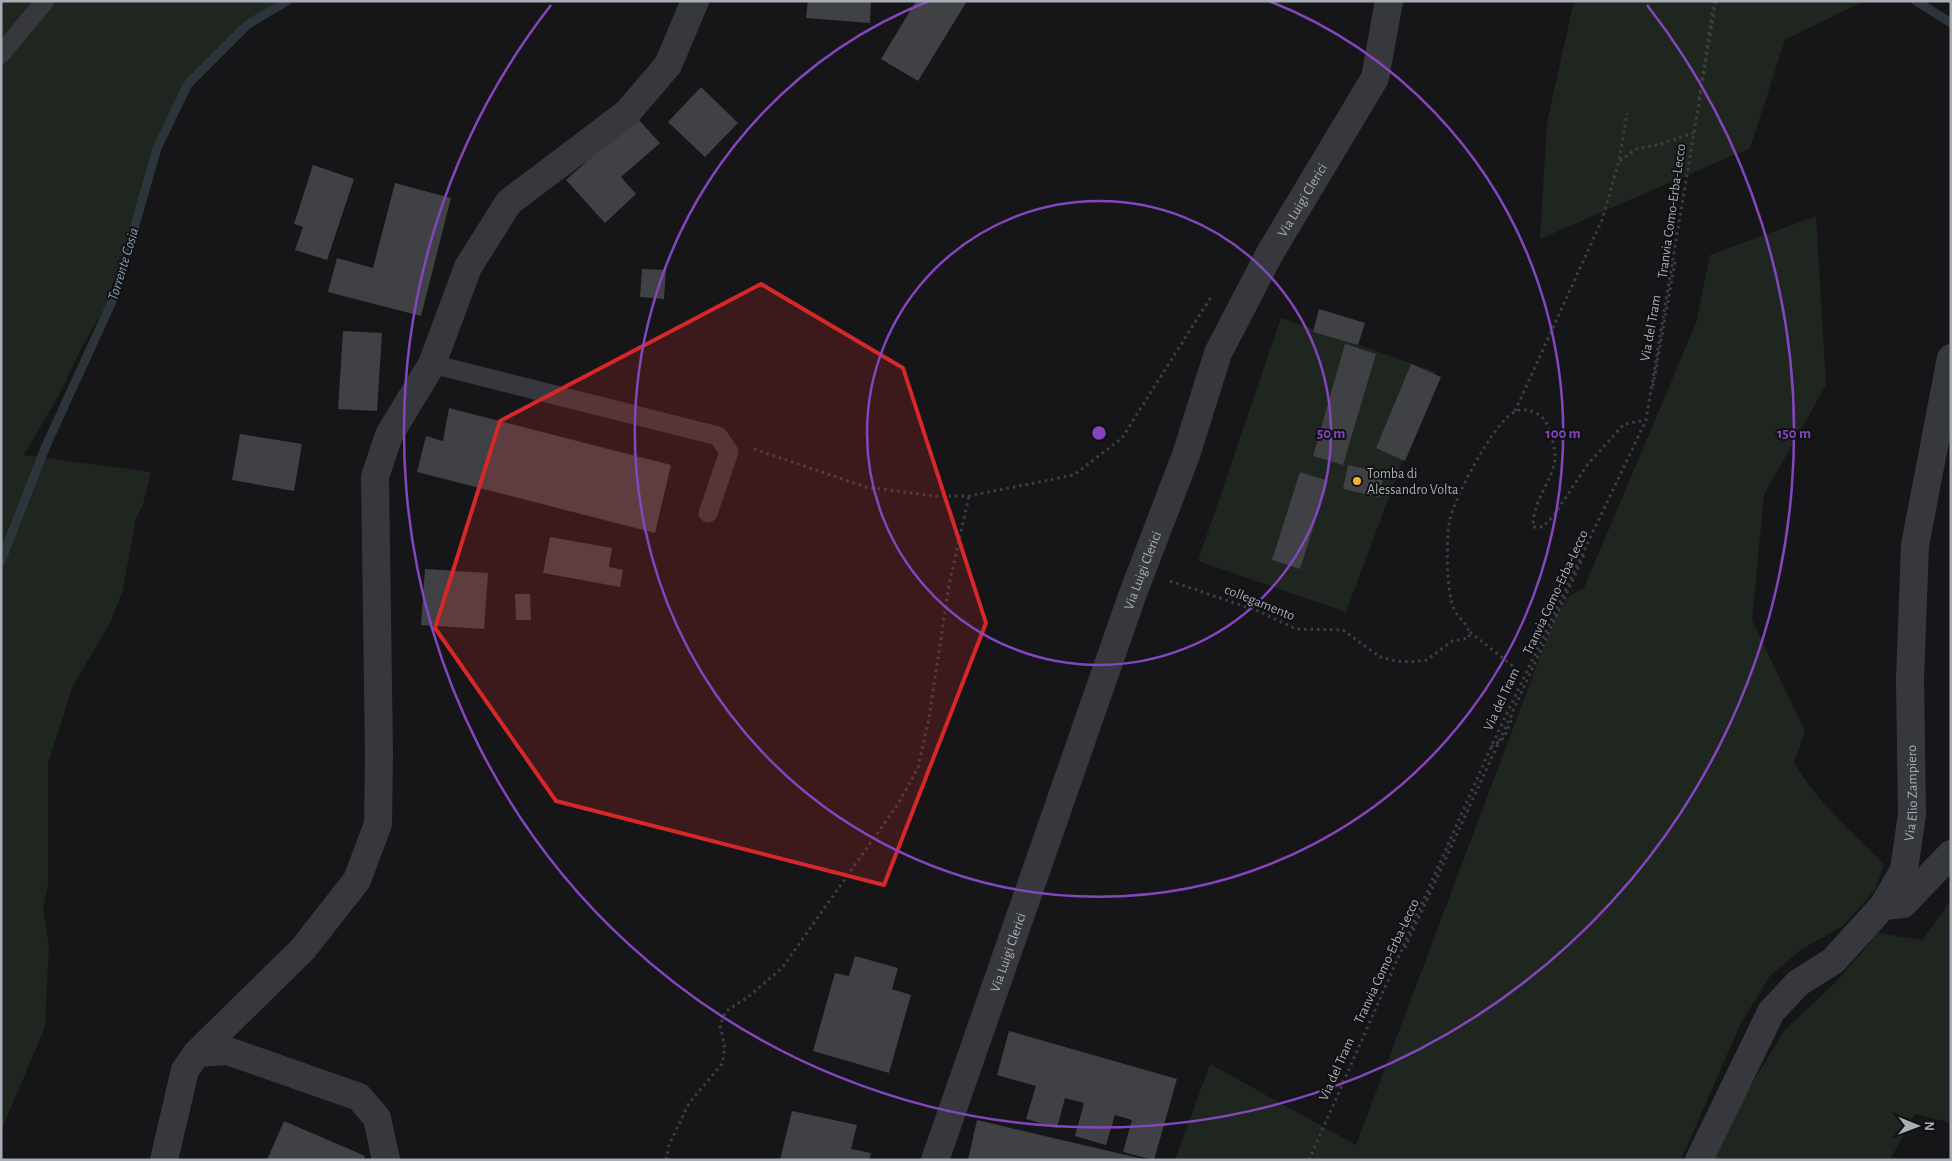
<svg xmlns="http://www.w3.org/2000/svg" width="1952" height="1161" font-family="'Alegreya Sans',sans-serif">
	<style>
		.green { fill: #1e261f }
		.lines { fill: none; stroke-linecap: round; stroke-linejoin: round }
		.stream { stroke: #2c353c; stroke-width: 9 }
		.building { fill: #404145 }
		.path { stroke: #3d3f44; stroke-width: 3; stroke-dasharray: 2.5 4; stroke-linecap: butt }
		.service { stroke: #37383d; stroke-width: 19 }
		.minor { stroke: #37383d; stroke-width: 28 }
		.tertiary { stroke: #37383d; stroke-width: 28 }
		.marked { fill: #d62828; fill-opacity: 0.2; stroke: #d62828; stroke-width: 4; stroke-linejoin: round }
		.ring { fill: none; stroke: #8446be; stroke-width: 2.5 }
		.poi-dot { fill: #f2b134; stroke: #111113; stroke-width: 2 }
		.labels { text-anchor: middle; stroke-width: 4; stroke-linejoin: round; paint-order: stroke }
		.street-label { font-size: 14px; fill: #a8adb8; stroke: #111113 }
		.poi-label { font-size: 14px; fill: #a8adb8; stroke: #111113; text-anchor: start }
		.water-label { font-size: 15px; font-style: italic; fill: #7f9bb3; stroke: #111113 }
		.centre { fill: #8446be; stroke: #111113; stroke-width: 2.5 }
		.ring-label { font-size: 15px; text-anchor: middle; font-weight: bold; fill: #8446be; stroke: #111113; stroke-width: 4; stroke-linejoin: round; paint-order: stroke }
	</style>
	<rect width="100%" height="100%" fill="#161618"/>
	<path class="green" d="M1,1H282L202,70L172,108L150,165L137,221L115,290L81,349L59,395L24,455L151,472L143,505L136,518L123,589L111,621L72,688L48,764V885L43,909L49,945L45,1027L1,1131Z
		M1574,1H1864L1785,40L1750,148L1540,239L1547,122Z
		M1816,216L1826,385L1764,495L1752,620L1805,731L1794,763C1819,804 1850,830 1884,864L1875,890L1843,926L1802,949L1770,976L1741,1023L1681,1160H1175L1210,1064L1356,1145L1556,614L1570,595L1584,588L1696,323L1710,255Z
		M1281,318L1436,372L1346,612L1198,561Z
		M1951,900V1123L1915,1114L1890,1160H1711L1744,1097L1784,1031L1838,980L1878,933L1922,940Z"/>
	<g class="lines">
		<path class="stream" d="M1916,1L1951,23
			M1,561L45,448L115,295L157,148L188,84L247,25L287,1"/>
	</g>
	<path class="building" d="M808,1H871L870,23L806,18Z
		M916,1H967L918,81L881,59Z
		M701,87L738,123L705,157L668,122Z
		M636,117L660,143L621,177L636,194L605,223L566,180Z
		M313,165L354,179L327,260L295,250L303,227L294,224Z
		M395,183L451,198L421,316L328,292L337,258L373,268Z
		M642,269L666,270L664,299L640,297Z
		M1319,309L1365,323L1358,345L1313,332Z
		M343,331L382,333L377,411L338,409Z
		M1345,344L1376,354L1343,465L1313,456Z
		M1411,364L1441,377L1405,461L1376,448Z
		M449,408L671,465L655,533L417,472L426,436L443,441Z
		M240,434L302,444L294,491L232,480Z
		M1348,465L1384,473L1379,497L1343,489Z
		M1300,472L1328,481L1300,569L1272,560Z
		M550,537L612,548L609,567L623,570L620,587L543,573Z
		M425,569L488,573L484,629L421,625Z
		M515,594H530L531,620H516Z
		M855,956L898,968L892,989L911,995L889,1073L813,1051L835,973L849,976Z
		M1009,1031L1177,1079L1154,1160L1123,1152L1132,1120L1115,1115L1106,1145L1075,1136L1084,1103L1065,1098L1057,1128L1026,1119L1036,1086L997,1075Z
		M792,1111L857,1125L851,1149L871,1153L869,1160H780Z
		M977,1120L1143,1159L1142,1160H968Z
		M284,1121L365,1156L363,1160H267Z"/>
	<g class="lines">
		<path class="path" d="M1699,99L1714,1
			M1620,161L1636,149L1661,144L1696,132
			M1653,386L1675,262
			M1515,411L1602,220L1619,161L1627,113
			M754,449L866,487L935,496H969L1074,475L1122,438L1211,297
			M1170,581L1258,611L1296,629L1343,630L1380,657L1396,661L1411,662L1427,660L1452,641L1469,638C1470,623 1459,620 1454,609C1446,592 1446,537 1450,519C1455,497 1496,417 1517,411C1525,408 1531,411 1538,414C1549,420 1554,443 1555,455C1555,480 1533,497 1533,527H1543L1554,515L1588,464L1624,424L1646,420
			M1470,632L1514,667
			M1491,747L1504,738L1513,716
			M1405,948L1585,553
			M666,1160L669,1145L689,1103L722,1064L725,1048L720,1025L726,1011L748,997L782,968L898,804L918,768L929,718L949,585L969,496
			M1309,1160L1491,747L1646,420L1716,1"/>
		<path class="service" d="M1,54L45,1
			M432,364L718,436L729,452L708,513"/>
		<g class="minor">
			<path d="M1883,906L1903,904L1951,854"/>
			<path d="M197,1053L303,949L357,880L378,824L379,754L375,477L389,435L432,364L468,267L509,202L627,113L668,65L695,1"/>
			<path d="M164,1160L185,1070L197,1053L228,1051L359,1097L377,1118L386,1160"/>
			<path id="s1" d="M935,1160L1132,596L1186,455L1218,353L1270,253L1375,78L1389,1"/>
		</g>
		<path class="tertiary" id="s2" d="M1699,1160L1771,1012L1798,983L1833,961L1883,906L1904,870L1912,814L1910,679L1915,545L1951,358"/>
	</g>
	<path class="marked" d="M761,284L903,368L986,623L884,885L556,801L435,628L500,421Z"/>
	<g class="ring">
		<circle cx="1099" cy="433" r="232"/>
		<path d="M1269 1A464 464 0 1 1 929 1"/>
		<path d="M1647 5A695 695 0 1 1 551 5"/>
	</g>
	<circle class="poi-dot" cx="1357" cy="481" r="5"/>
	<g class="labels">
		<g class="street-label">
			<text dy="5" stroke="none"><textPath href="#s1" startOffset="1030">Via Luigi Clerici</textPath></text>
			<text transform="translate(1671 211) rotate(-82)" y="5">Tranvia Como-Erba-Lecco</text>
			<text transform="translate(1650 328) rotate(-80)" y="5">Via del Tram</text>
			<text dy="5" stroke="none"><textPath href="#s1" startOffset="625">Via Luigi Clerici</textPath></text>
			<text transform="translate(1555 592) rotate(-65)" y="5">Tranvia Como-Erba-Lecco</text>
			<text transform="translate(1260 602) rotate(22)" y="5">collegamento</text>
			<text transform="translate(1501 699) rotate(-65)" y="5">Via del Tram</text>
			<text dy="5" stroke="none"><textPath href="#s2" startOffset="439">Via Elio Zampiero</textPath></text>
			<text dy="5" stroke="none"><textPath href="#s1" startOffset="220">Via Luigi Clerici</textPath></text>
			<text transform="translate(1386 961) rotate(-65)" y="5">Tranvia Como-Erba-Lecco</text>
			<text transform="translate(1336 1069) rotate(-66)" y="5">Via del Tram</text>
		</g>
		<g class="poi-label">
			<text x="1367" y="478">Tomba di<tspan x="1367" dy="16">Alessandro Volta</tspan></text>
		</g>
		<g class="water-label">
			<text transform="translate(123 264) rotate(-73)" y="5">Torrente Cosia</text>
		</g>
	</g>
	<circle cx="1099" cy="433" r="8" class="centre"/>
	<g class="ring-label">
		<text x="1331" y="438">50 m</text>
		<text x="1563" y="438">100 m</text>
		<text x="1794" y="438">150 m</text>
	</g>
	<rect width="1952" height="1161" fill="none" stroke="#a8adb8" stroke-width="5"/>
	<g transform="translate(1917 1126) rotate(91)" stroke="#111113" stroke-width="4" paint-order="stroke">
	<path d="M0-4L9 19L0 12L-9 19Z" fill="#a8adb8"/>
	<text y="-8" font-size="14" font-weight="bold" text-anchor="middle" fill="#a8adb8">N</text>
	</g>
</svg>
